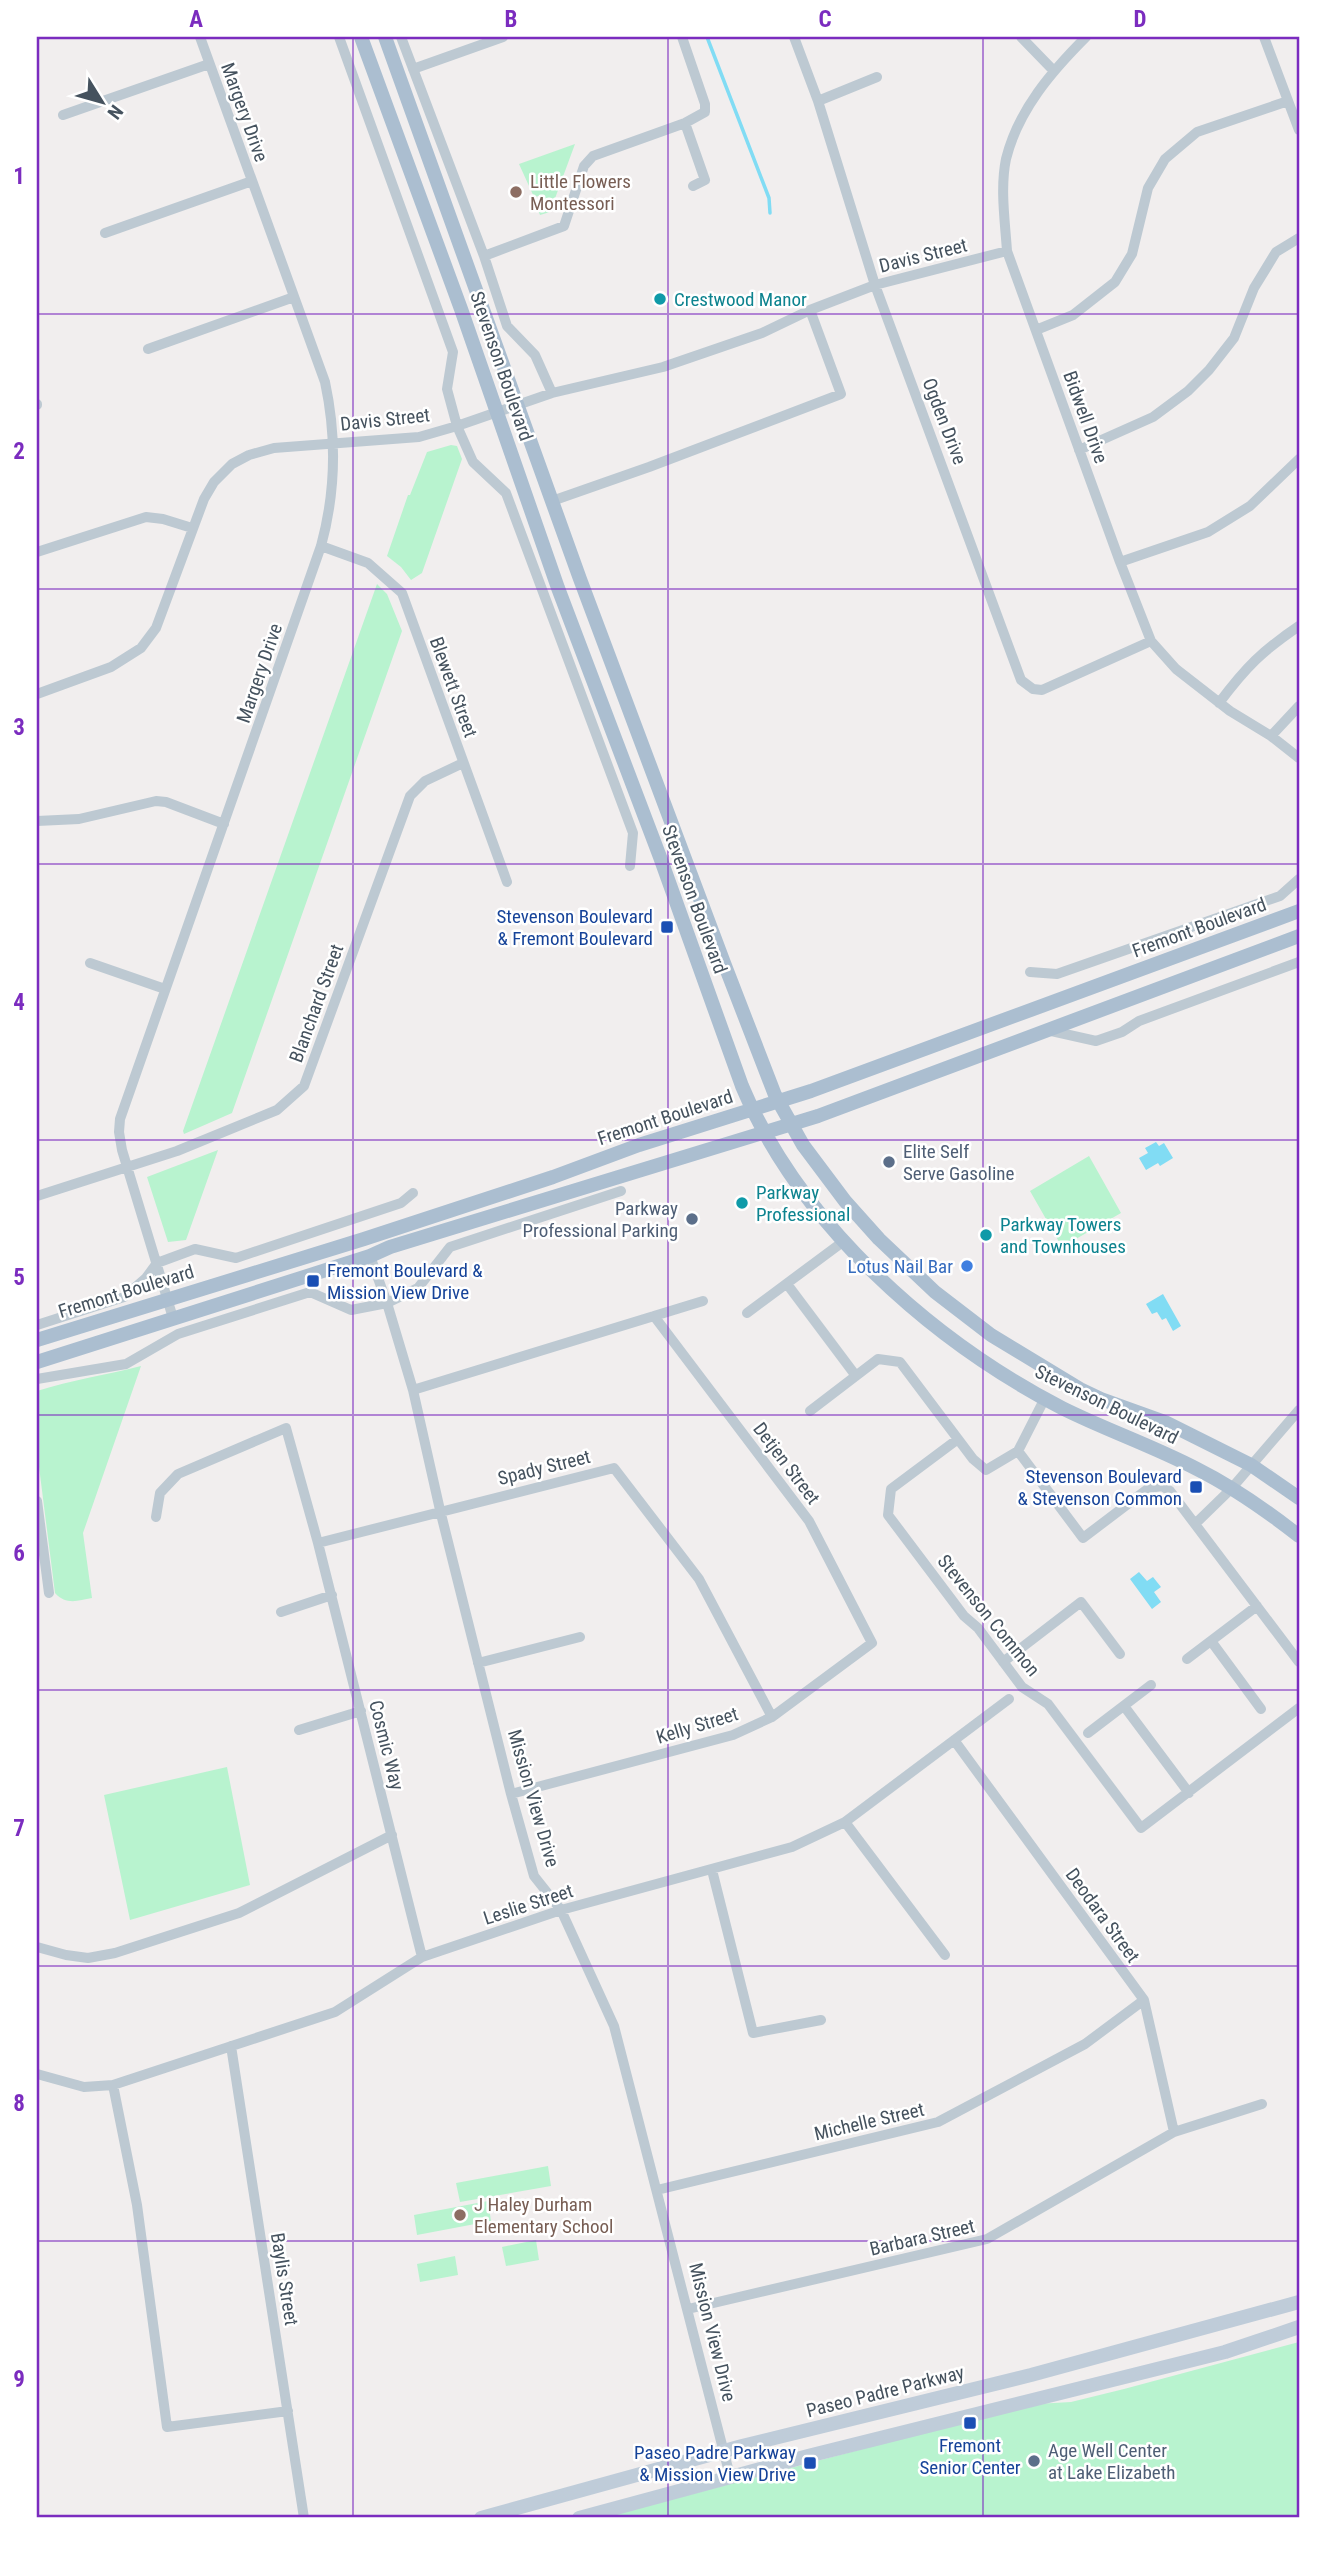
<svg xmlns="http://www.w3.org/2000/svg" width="1336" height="2555" font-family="'Roboto Condensed',sans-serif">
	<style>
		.green { fill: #b8f3cf }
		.water { fill: #81dcf4 }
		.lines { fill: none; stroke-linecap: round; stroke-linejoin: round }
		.stream { stroke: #81dcf4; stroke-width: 3.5 }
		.minor { stroke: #bdc9d2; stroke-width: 10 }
		.secondary { stroke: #bfccd9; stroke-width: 14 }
		.primary { stroke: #abbed0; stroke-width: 14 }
		.grid { fill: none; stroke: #7b2cbf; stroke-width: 2; stroke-opacity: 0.55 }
		.education-dot { fill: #8d6e63; stroke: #fff; stroke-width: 2.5 }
		.culture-dot { fill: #0f9aa8; stroke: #fff; stroke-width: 2.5 }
		.transit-dot { fill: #1a4fb4; stroke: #fff; stroke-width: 2.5 }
		.service-dot { fill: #5c6f8a; stroke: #fff; stroke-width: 2.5 }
		.shop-dot { fill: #3f7fe0; stroke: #fff; stroke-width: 2.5 }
		.labels { text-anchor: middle; stroke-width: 5; stroke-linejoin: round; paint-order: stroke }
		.street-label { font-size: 19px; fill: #45525e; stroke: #fff }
		.education-label { font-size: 19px; fill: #785e54; stroke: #fff; text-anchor: start }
		.culture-label { font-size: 19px; fill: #0d838f; stroke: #fff; text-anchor: start }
		.transit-label { font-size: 19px; fill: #164399; stroke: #fff; text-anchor: end }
		.service-label { font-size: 19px; fill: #4e5e75; stroke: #fff; text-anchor: start }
		.shop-label { font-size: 19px; fill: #366cbe; stroke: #fff; text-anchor: end }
		.neatline { fill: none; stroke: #7b2cbf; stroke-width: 2.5 }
		.grid-label { font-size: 23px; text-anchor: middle; font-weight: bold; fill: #7b2cbf }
	</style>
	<rect width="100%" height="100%" fill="#f1eeee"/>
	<path class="green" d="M575,144L550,212L540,215L535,203L540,201L539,196L534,197L519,164Z
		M451,445L457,446L462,459L422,573L411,580L401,567L387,556L408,495H410L427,452Z
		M377,584L387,594L402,631L232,1113L184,1134L183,1131Z
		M218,1150L186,1240L168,1242L147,1177Z
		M1089,1156L1121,1213L1062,1247L1030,1191Z
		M141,1366L83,1533L92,1598C77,1601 66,1605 55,1593L37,1451V1391C71,1380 106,1375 141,1366Z
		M227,1767L250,1885L130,1920L104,1795Z
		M548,2166L551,2186L460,2202L456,2183Z
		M488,2201L491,2221L417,2235L414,2215Z
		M536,2240L539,2260L506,2266L502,2247Z
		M455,2256L458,2275L420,2282L417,2264Z
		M1299,2342V2518H601L923,2433L1036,2404L1071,2402L1124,2389Z"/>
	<path class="water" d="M1156,1142L1159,1146L1164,1143L1173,1158L1160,1166L1158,1163L1146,1170L1139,1158L1148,1153L1145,1148Z
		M1163,1294L1181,1326L1173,1331L1166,1318L1162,1320L1157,1312L1152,1314L1146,1304Z
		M1139,1572L1147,1581L1153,1577L1161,1587L1154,1592L1161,1602L1152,1609L1130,1579Z"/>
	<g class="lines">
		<path class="stream" d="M707,37L769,198L770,213"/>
		<path class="minor" d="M339,37L453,352L447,389L457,426L473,462L506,493L633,833L630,866
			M401,37L484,256L507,326L535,355L552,393
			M794,37L818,101L875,285L1021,680L1033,689L1042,690L1151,641
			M1021,37L1053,70
			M1086,37C1052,71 1018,110 1006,159C1000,188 1005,221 1007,251L1120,562L1151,641L1176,669L1230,711L1271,736L1299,758
			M1264,37L1299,130
			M413,69L503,37
			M818,101L877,77
			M63,115L209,64
			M685,123L705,180L693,186
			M105,233L252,181
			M484,256L564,226L584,166L593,156L685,123L705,112V104L682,37
			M1036,330L1073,315L1115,282L1132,254L1148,188L1165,159L1197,132L1288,101
			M148,349L294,297
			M37,404V405
			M1079,450L1153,417L1188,391L1209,370L1234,338L1254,288L1276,252L1299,238
			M552,501L649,467L841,394L810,310
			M321,546L368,563L402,593L507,882
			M37,552L146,517L163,519L192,528
			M1120,562L1208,532L1250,506L1299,459
			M37,694L111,667L141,648L156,628L204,499L214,482L232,464L249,455L274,448L419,437L457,426L552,393L663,367L762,333L810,310L875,285L1007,251
			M1219,703C1246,667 1262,651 1299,626
			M1271,736L1299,706
			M37,821L79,819L156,801L166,802L224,824
			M90,963L165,989
			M1030,972L1057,974L1280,896L1299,879
			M1047,1030L1096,1041L1122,1032L1139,1021L1299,962
			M37,1196L177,1151L277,1110L304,1086L410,796L425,781L463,763
			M370,1256L387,1303L413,1390L440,1510L511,1794L534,1876L561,1910L614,2026L730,2476
			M787,1284L856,1376
			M747,1313L844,1241
			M173,1318L122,1150L119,1132L120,1119L321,546C336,491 337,438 325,382L200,37
			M37,1325L124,1297L146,1278L157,1263L195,1249L236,1258L401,1203L413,1193
			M37,1379L126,1364L178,1334L310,1292L351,1310L387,1303L418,1288L450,1247L621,1191
			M413,1390L703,1301
			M810,1411L878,1359L900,1362L973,1459L986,1470L1018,1451L1083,1538L1149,1488L1162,1486L1170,1491L1299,1662
			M958,1439L891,1489L888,1515L964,1616L978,1628L1022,1687L1048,1704L1141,1828L1299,1708
			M1018,1451L1045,1398
			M37,1501L49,1593
			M156,1517L160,1493L178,1474L286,1428L318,1543L422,1957
			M1195,1524L1231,1489L1299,1410
			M318,1543L614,1468L699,1579L772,1717
			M281,1612L332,1595
			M1211,1641L1261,1709
			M1187,1659L1257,1606
			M1003,1662L1081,1602L1120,1654
			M478,1663L580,1637
			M1124,1706L1189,1793
			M299,1730L361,1711
			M1088,1733L1151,1685
			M954,1740L1144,2000L1174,2132
			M511,1794L733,1735L772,1717L872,1643L809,1521L654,1316
			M845,1822L945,1955
			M712,1870L753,2033L821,2020
			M37,1947L66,1955L88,1958L115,1953L239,1913L392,1835
			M231,2046L304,2518
			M37,2074L84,2087L113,2085L335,2012L422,1957L561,1910L792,1847L845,1822L1009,1699
			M113,2085L137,2205L167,2427L288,2411
			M657,2190L938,2122L1085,2044L1144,2000
			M688,2309L987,2239L1174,2132L1262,2104"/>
		<path class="secondary" d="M481,2518L742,2446L1031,2375L1299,2302
			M579,2518L808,2456L1225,2352L1299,2327"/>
		<path class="primary" d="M361,37L461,309L558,588L660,857L742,1086C800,1224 931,1340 1062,1408C1106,1430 1153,1446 1197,1469C1233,1487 1267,1511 1299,1536
			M385,37L580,579L724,963L775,1095L803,1145L845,1201L879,1239L935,1292L991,1335L1080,1389L1101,1399L1165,1422L1251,1465L1299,1498
			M37,1340L364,1239L553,1177L639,1145L811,1091L1299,911
			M37,1362L370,1256L390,1247L818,1116L1299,936"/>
	</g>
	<path class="grid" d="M353,37V2518M668,37V2518M983,37V2518M37,314H1299M37,589H1299M37,864H1299M37,1140H1299M37,1415H1299M37,1690H1299M37,1966H1299M37,2241H1299"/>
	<g class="education-dot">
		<circle cx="516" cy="192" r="7"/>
		<circle cx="460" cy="2215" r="7"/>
	</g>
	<g class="culture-dot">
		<circle cx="660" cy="299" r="7"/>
		<circle cx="742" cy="1203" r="7"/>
		<circle cx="986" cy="1235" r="7"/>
	</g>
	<g class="transit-dot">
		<rect x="660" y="920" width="14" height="14" rx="3.5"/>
		<rect x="306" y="1274" width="14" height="14" rx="3.5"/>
		<rect x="1189" y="1480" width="14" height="14" rx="3.5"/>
		<rect x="963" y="2416" width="14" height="14" rx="3.5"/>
		<rect x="803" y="2456" width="14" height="14" rx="3.5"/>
	</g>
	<g class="service-dot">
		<circle cx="889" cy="1162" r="7"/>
		<circle cx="692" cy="1219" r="7"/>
		<circle cx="1034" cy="2461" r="7"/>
	</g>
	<circle class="shop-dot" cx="967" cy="1266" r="7"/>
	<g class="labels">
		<g class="street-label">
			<text transform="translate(245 112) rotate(70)" y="7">Margery Drive</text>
			<text transform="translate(923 255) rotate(-14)" y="7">Davis Street</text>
			<text transform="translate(502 366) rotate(71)" y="7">Stevenson Boulevard</text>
			<text transform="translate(1086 417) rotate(70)" y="7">Bidwell Drive</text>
			<text transform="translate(385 419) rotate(-6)" y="7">Davis Street</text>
			<text transform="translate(945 421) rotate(69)" y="7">Ogden Drive</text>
			<text transform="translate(259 673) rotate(-71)" y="7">Margery Drive</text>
			<text transform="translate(454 687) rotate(70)" y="7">Blewett Street</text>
			<text transform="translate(695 899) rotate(70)" y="7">Stevenson Boulevard</text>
			<text transform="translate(1199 927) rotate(-20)" y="7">Fremont Boulevard</text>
			<text transform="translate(316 1003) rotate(-70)" y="7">Blanchard Street</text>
			<text transform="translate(665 1117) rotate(-18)" y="7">Fremont Boulevard</text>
			<text transform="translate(126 1291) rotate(-17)" y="7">Fremont Boulevard</text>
			<text transform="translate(1107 1404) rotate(26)" y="7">Stevenson Boulevard</text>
			<text transform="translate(787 1463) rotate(53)" y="7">Detjen Street</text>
			<text transform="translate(544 1467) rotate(-14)" y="7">Spady Street</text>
			<text transform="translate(989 1615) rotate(51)" y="7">Stevenson Common</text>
			<text transform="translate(697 1725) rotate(-17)" y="7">Kelly Street</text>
			<text transform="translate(387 1745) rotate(76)" y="7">Cosmic Way</text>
			<text transform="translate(534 1798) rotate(74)" y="7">Mission View Drive</text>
			<text transform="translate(528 1904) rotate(-18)" y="7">Leslie Street</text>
			<text transform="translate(1103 1915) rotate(54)" y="7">Deodara Street</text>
			<text transform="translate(869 2121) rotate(-13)" y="7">Michelle Street</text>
			<text transform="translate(922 2237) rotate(-13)" y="7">Barbara Street</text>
			<text transform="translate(285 2279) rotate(81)" y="7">Baylis Street</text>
			<text transform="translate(713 2332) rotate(76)" y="7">Mission View Drive</text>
			<text transform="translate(885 2391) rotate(-14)" y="7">Paseo Padre Parkway</text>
		</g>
		<g class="education-label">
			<text x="530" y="188">Little Flowers<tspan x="530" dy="22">Montessori</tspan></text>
			<text x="474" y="2211">J Haley Durham<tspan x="474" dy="22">Elementary School</tspan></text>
		</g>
		<g class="culture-label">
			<text x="674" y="306">Crestwood Manor</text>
			<text x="756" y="1199">Parkway<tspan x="756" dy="22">Professional</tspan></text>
			<text x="1000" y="1231">Parkway Towers<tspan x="1000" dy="22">and Townhouses</tspan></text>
		</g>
		<g class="transit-label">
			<text x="653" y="923">Stevenson Boulevard<tspan x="653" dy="22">&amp; Fremont Boulevard</tspan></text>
			<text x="327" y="1277" text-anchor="start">Fremont Boulevard &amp;<tspan x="327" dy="22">Mission View Drive</tspan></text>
			<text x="1182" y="1483">Stevenson Boulevard<tspan x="1182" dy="22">&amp; Stevenson Common</tspan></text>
			<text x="970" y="2452" text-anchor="middle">Fremont<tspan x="970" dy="22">Senior Center</tspan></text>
			<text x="796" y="2459">Paseo Padre Parkway<tspan x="796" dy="22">&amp; Mission View Drive</tspan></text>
		</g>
		<g class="service-label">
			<text x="903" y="1158">Elite Self<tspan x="903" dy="22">Serve Gasoline</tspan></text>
			<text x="678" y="1215" text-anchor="end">Parkway<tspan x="678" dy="22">Professional Parking</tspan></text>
			<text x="1048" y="2457">Age Well Center<tspan x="1048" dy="22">at Lake Elizabeth</tspan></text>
		</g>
		<g class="shop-label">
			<text x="953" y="1273">Lotus Nail Bar</text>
		</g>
	</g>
	<rect width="1336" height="2555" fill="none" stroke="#ffffff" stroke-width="77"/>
	<g transform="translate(102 102) rotate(127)" stroke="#ffffff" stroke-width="5" paint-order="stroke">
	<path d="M0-5L12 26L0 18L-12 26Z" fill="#45525e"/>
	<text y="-10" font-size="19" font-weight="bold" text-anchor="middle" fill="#45525e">N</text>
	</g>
	<rect x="38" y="38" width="1260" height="2478" class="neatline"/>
	<g class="grid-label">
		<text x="196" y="27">A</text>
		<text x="511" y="27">B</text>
		<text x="825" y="27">C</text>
		<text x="1140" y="27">D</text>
		<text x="19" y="184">1</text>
		<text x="19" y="459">2</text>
		<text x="19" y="735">3</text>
		<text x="19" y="1010">4</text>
		<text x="19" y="1285">5</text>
		<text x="19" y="1561">6</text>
		<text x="19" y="1836">7</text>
		<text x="19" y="2111">8</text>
		<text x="19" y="2387">9</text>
	</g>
</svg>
